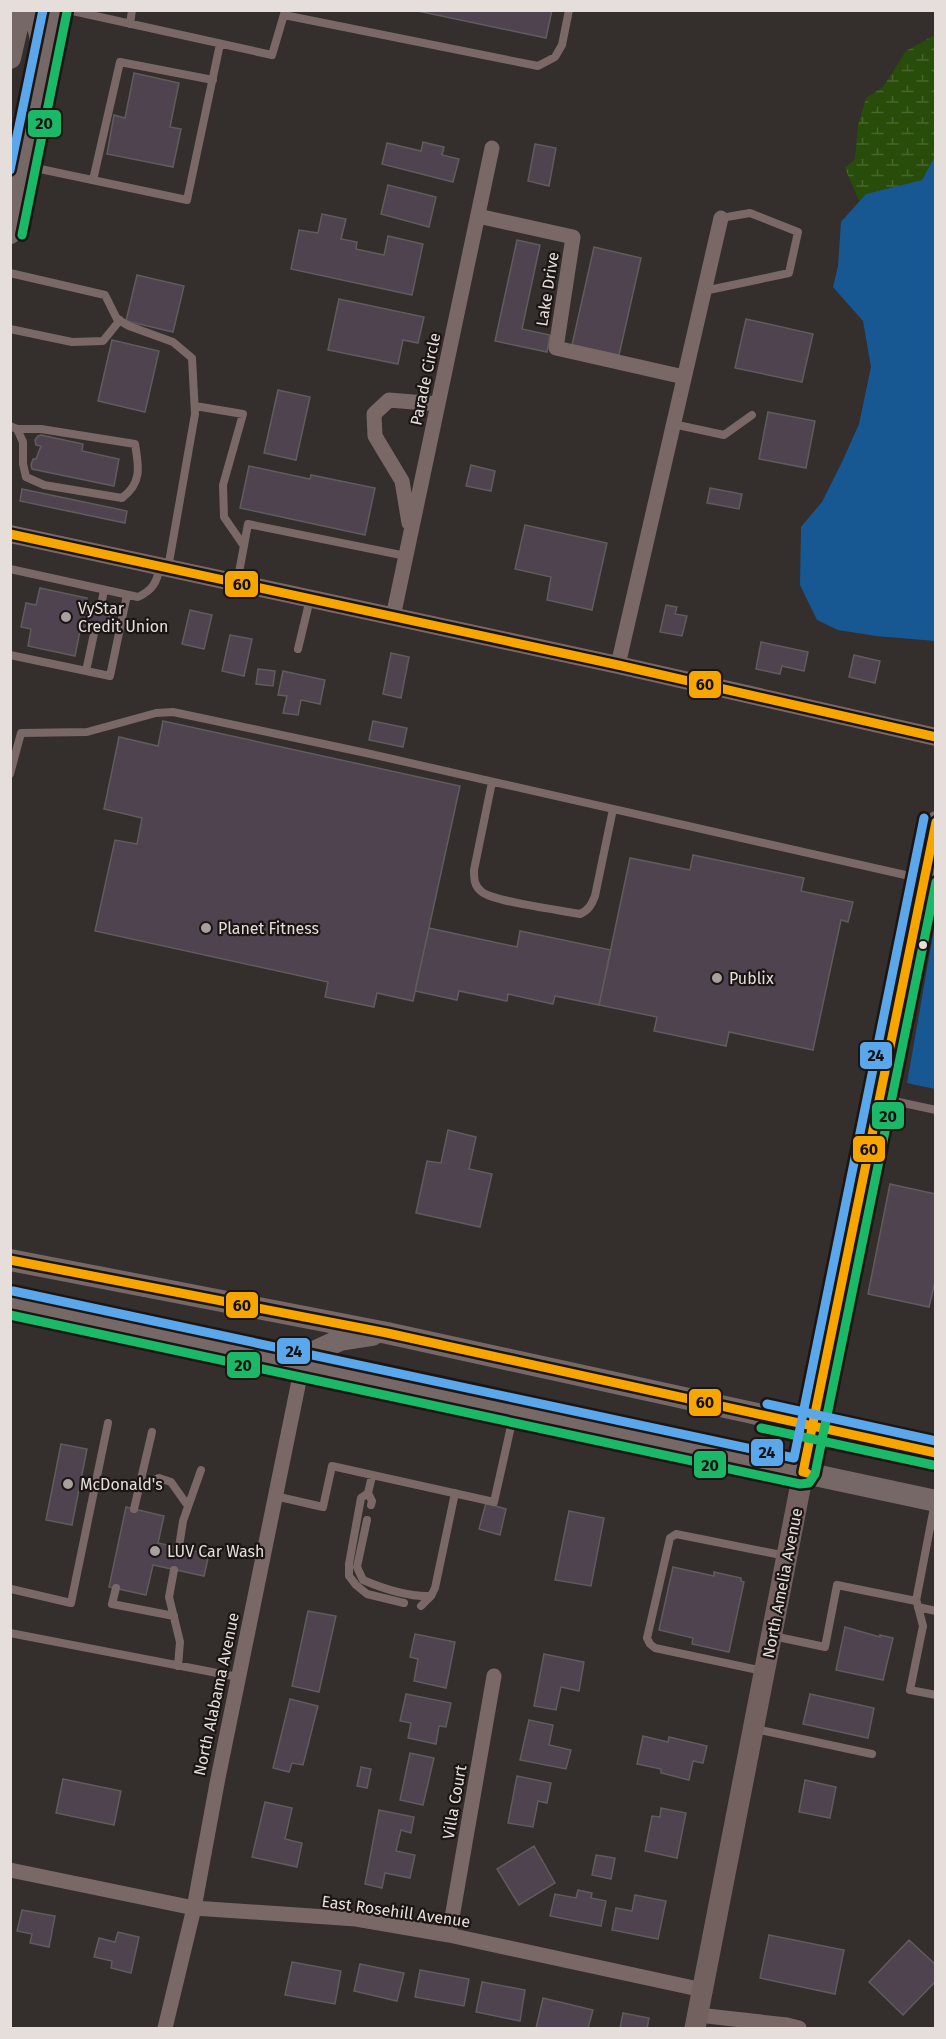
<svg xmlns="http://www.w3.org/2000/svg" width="946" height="2039" font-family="'Fira Sans',sans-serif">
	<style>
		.wetland { fill: url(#wetland-marsh) }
		.water { fill: #185892 }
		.building { fill: #504350; stroke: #5f5c5c; stroke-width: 1.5 }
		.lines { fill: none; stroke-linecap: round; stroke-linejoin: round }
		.service { stroke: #7a6866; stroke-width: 8 }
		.minor { stroke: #7a6866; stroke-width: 15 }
		.tertiary { stroke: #7a6866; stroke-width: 18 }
		.secondary { stroke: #72615f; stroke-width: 21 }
		.primary { stroke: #756867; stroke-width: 22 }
		.bus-1-casing { stroke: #1b1614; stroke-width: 14 }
		.bus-2-casing { stroke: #1b1614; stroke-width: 14 }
		.bus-3-casing { stroke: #1b1614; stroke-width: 14 }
		.bus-1 { stroke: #f7a600; stroke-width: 9 }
		.bus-2 { stroke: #1ab867; stroke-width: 9 }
		.bus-3 { stroke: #5aa8eb; stroke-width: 9 }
		.poi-dot { fill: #a7a09e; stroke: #1b1614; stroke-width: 2 }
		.bus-dot { fill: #e5dedb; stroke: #1b1614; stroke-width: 2 }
		.labels { text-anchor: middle; stroke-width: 4.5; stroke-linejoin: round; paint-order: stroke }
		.street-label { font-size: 16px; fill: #e5dedb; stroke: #1b1614 }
		.poi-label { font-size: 16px; fill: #e5dedb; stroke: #1b1614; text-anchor: start }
		.line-badge { stroke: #1b1614; stroke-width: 2 }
		.pale-badge-label { font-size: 16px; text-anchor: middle; font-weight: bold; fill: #111 }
	</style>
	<defs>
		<pattern id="wetland-marsh" width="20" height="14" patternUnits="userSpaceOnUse" patternTransform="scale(1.5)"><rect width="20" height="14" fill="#284c0a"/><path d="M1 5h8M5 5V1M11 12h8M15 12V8" fill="none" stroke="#47652d"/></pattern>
	</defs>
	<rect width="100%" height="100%" fill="#342e2c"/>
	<path class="wetland" d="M935,35V156L922,180L866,194L859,201L845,168L855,159L858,125L866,98L883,87L906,51Z"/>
	<path class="water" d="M935,156V641L876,636L838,630L817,620L800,585L801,527L822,502L842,462L859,424L871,367L863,321L833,287L838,266L841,222L866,194L922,180Z
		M935,923V1089L907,1083Z"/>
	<path class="building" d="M413,10H552L546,38Z
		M134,73L179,83L170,127L181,129L173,167L107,154L114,115L125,118Z
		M423,142L444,147L442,155L459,159L453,182L382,164L387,143L421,151Z
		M535,144L556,148L549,186L528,181Z
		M388,185L436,197L429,227L381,214Z
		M322,214L346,219L341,239L357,242L356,249L384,255L388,236L423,244L412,295L291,269L299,230L318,233Z
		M517,240L540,245L522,329L550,335L547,352L495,341Z
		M594,247L641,258L619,355L572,345Z
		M137,275L184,286L173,332L126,321Z
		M339,299L424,317L418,343L403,340L398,364L328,350Z
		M746,319L813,334L802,382L735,368Z
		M112,340L159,351L145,412L98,401Z
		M278,390L310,397L296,460L264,453Z
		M768,412L815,421L806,468L759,459Z
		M41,435L83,444L82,451L119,459L114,486L32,469L31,465L33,459H36L41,446L36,445L35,440L38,436Z
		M471,465L495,471L491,491L466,486Z
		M249,466L310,479L311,475L375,488L365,535L240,508Z
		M710,488L742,494L739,509L707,503Z
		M22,489L127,511L125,523L20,501Z
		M525,525L607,543L592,610L547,600L551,577L515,569Z
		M40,588L87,598L86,603L111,608L106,632L81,626L75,656L28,646L31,629L21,627L26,603L36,605Z
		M666,605L677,607L675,614L687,616L682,636L660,632Z
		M190,610L212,615L204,649L182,644Z
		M230,635L252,639L244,676L222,671Z
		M761,642L808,652L804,671L782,666L780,674L756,669Z
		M391,653L409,657L401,698L383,694Z
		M854,655L880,661L875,683L849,677Z
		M258,669L275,671L273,686L256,684Z
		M283,671L325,680L320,704L301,700L298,715L283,713L287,696L278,695Z
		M163,721L460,786L413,1001L377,993L374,1007L325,997L328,982L95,931L115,840L137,844L142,818L104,809L119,737L158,746Z
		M373,721L407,728L403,747L369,740Z
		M693,855L804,878L801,891L853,902L848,922L841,920L813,1050L729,1032L726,1046L654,1031L657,1017L599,1005L630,858L690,870Z
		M429,928L517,947L520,931L611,950L599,1005L555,996L553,1004L508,994L507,1001L459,991L457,1000L415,991Z
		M448,1130L476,1137L469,1169L492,1174L480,1227L416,1213L427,1161L441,1163Z
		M890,1184L936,1194V1278L929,1307L868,1294Z
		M61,1444L87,1449L72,1525L46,1520Z
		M486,1503L506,1509L500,1535L479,1529Z
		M126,1507L164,1516L158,1543L209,1554L204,1576L153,1565L146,1595L109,1587Z
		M569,1511L604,1518L591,1586L555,1580Z
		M673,1567L714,1576V1572L741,1578V1581L744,1582L729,1652L692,1644L693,1638L659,1630Z
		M308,1611L336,1616L319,1692L292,1686Z
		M845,1627L880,1637V1635L893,1638L883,1680L836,1670Z
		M415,1634L455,1642L446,1688L414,1681L418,1659L410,1657Z
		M544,1654L584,1662L579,1691L561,1687L556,1710L534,1706Z
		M406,1694L451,1703L446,1727L439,1726L436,1744L408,1738L411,1723L400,1721Z
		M810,1694L874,1708L868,1738L803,1724Z
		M290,1699L318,1706L303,1765L292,1763L289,1772L273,1768Z
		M529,1720L553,1725L549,1745L571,1750L566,1769L520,1760Z
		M643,1736L668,1742L669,1737L707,1746L703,1763L693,1761L689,1780L661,1773V1769L637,1764Z
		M410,1753L434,1758L423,1805L400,1800Z
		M361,1767L371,1769L367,1788L357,1786Z
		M517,1776L551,1783L547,1803L538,1801L533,1827L508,1823Z
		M63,1779L121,1791L114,1825L56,1813Z
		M805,1780L836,1787L830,1818L799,1812Z
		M265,1802L292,1808L285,1839L302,1843L297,1867L252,1857Z
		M661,1808L686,1813L677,1858L645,1851L652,1816L660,1817Z
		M379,1810L414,1817L411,1833L401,1830L396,1851L415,1855L410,1878L385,1873L382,1888L365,1884Z
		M534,1846L555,1883L519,1905L497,1869Z
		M596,1855L615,1858L611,1879L592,1875Z
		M578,1890L592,1893L591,1898L606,1901L601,1926L550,1916L555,1894L576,1898Z
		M635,1895L666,1901L658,1939L612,1930L616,1908L632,1911Z
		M22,1910L55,1916L49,1947L30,1943L32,1934L17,1931Z
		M118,1932L139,1937L131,1973L111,1968L112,1961L94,1957L99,1938L115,1942Z
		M769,1935L844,1950L835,1994L760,1978Z
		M909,1940L936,1965V1981L903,2015L869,1982Z
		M292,1962L341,1971L335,2004L285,1995Z
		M360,1964L404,1973L397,2001L354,1991Z
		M420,1970L469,1979L464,2006L415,1997Z
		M482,1982L525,1990L520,2021L476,2012Z
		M543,1998L593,2010L588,2028H536Z
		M623,2013L649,2018L647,2028H620Z"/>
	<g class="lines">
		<path class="service" d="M68,10L272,55L285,11
			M284,15L538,66L555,57L562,45L569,10
			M130,24L132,10
			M26,166L187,200L220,44
			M93,180L120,62L213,80
			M10,273L105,295L117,319L129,326L173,342L192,358L195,414L168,568
			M704,291L789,273L798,232L750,213L721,218
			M10,329L72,342L103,341L120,320
			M195,406L243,414L223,485L224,517L244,546
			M673,424L724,435L752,415
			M10,426L17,429H41L135,444C139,467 142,483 122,498L44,485L26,477L23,464V442L17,429
			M10,569L138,597C153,590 157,582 160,566
			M237,583L248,524L406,556
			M101,606L104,590
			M298,649L310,599
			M10,655L110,676L127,595
			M86,671L95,629
			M10,774L21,733L87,732L156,713L173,712L366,753L923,879
			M492,782L474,870C474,879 474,886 482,892C495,902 560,910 580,914C589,910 592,904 595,896L613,809
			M880,1098L936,1110
			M140,1485L159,1478L171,1482L188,1506
			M368,1493L361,1498L349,1564V1576L356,1585L367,1594L404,1603
			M275,1496L323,1507L332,1466L494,1502L514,1413
			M371,1505L372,1501L368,1493L372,1476
			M134,1509L152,1432
			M367,1520L357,1567L363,1580C384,1589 408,1597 431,1596L435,1588L455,1493
			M179,1547L183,1521L201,1470
			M174,1570L169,1597L180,1642L178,1666
			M116,1588L112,1604L174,1616
			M11,1589L71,1603L108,1423
			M916,1599L923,1626L910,1690L936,1695
			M421,1606L431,1596
			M918,1607L936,1611
			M10,1633L238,1677
			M773,1636L825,1647L837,1585L916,1601L935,1502
			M763,1671L655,1648L650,1644L647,1638L670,1538L676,1534L786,1556
			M756,1729L872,1754"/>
		<path class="minor" d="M478,216L573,237L556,348L684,377
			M409,523L402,481L375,436L374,414L389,400L438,404
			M393,617L492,148
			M618,665L721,218
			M10,1870L194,1908L356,1919L449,1935L703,1990
			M449,1935L494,1676
			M698,2015L787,2025L799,2028
			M165,2028L194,1908L218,1778L302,1366"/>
		<path class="tertiary" d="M10,534L618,665L936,737
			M812,1427L936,820"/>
		<path class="secondary" d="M695,2028L812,1427"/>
		<path class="primary" d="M25,10C40,20 40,36 43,53
			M10,58L21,10
			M10,233L55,10
			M10,1260L387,1333L936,1453
			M10,1303L936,1501
			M302,1366L316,1351L340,1340L372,1335"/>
		<g class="bus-1-casing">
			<path id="bus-1" d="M10,534L618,665L936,737
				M10,1260L387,1333L936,1453
				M807,1473L803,1472L936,822"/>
		</g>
		<g class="bus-2-casing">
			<path id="bus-2" d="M22,235L67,12
				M10,1315L800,1484L809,1483L815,1474L936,882
				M761,1428L933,1465"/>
		</g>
		<g class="bus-3-casing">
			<path id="bus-3" d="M10,170L43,10
				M13,1291L794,1458L924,818
				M767,1404L936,1441"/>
		</g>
		<use href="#bus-1" class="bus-1"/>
		<use href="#bus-2" class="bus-2"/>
		<use href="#bus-3" class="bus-3"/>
	</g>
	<g class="poi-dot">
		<circle cx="66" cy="617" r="6"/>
		<circle cx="206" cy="928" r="6"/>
		<circle cx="717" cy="978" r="6"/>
		<circle cx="68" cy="1484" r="6"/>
		<circle cx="155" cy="1551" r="6"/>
	</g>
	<circle class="bus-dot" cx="923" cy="945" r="5"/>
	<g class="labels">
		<g class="street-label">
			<text transform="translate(547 289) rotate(-81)" y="6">Lake Drive</text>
			<text transform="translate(425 379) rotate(-78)" y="6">Parade Circle</text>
			<text transform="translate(782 1583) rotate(-79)" y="6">North Amelia Avenue</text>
			<text transform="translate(216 1694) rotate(-78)" y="6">North Alabama Avenue</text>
			<text transform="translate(454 1802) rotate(-80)" y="6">Villa Court</text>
			<text transform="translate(396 1911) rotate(8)" y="6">East Rosehill Avenue</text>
		</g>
		<g class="poi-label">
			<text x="78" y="614">VyStar<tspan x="78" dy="18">Credit Union</tspan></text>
			<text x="218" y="934">Planet Fitness</text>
			<text x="729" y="984">Publix</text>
			<text x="80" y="1490">McDonald's</text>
			<text x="167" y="1557">LUV Car Wash</text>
		</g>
	</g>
	<g class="line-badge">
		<rect x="27" y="109" width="35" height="29" rx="6" fill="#1ab867"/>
		<rect x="224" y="570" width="35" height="28" rx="6" fill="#f7a600"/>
		<rect x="688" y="670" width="34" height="29" rx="6" fill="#f7a600"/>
		<rect x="859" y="1041" width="34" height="29" rx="6" fill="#5aa8eb"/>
		<rect x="871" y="1101" width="34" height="29" rx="6" fill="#1ab867"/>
		<rect x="852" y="1135" width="34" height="28" rx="6" fill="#f7a600"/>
		<rect x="225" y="1291" width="34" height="28" rx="6" fill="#f7a600"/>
		<rect x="276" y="1337" width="35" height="28" rx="6" fill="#5aa8eb"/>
		<rect x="226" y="1351" width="35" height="28" rx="6" fill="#1ab867"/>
		<rect x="688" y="1388" width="34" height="29" rx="6" fill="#f7a600"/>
		<rect x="750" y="1438" width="34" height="29" rx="6" fill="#5aa8eb"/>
		<rect x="693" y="1450" width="34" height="29" rx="6" fill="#1ab867"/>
	</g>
	<g class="pale-badge-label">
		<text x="44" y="129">20</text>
		<text x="242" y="590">60</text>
		<text x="705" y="690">60</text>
		<text x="876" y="1061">24</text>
		<text x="888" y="1122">20</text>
		<text x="869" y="1155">60</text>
		<text x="242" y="1311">60</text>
		<text x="294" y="1357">24</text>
		<text x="243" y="1371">20</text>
		<text x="705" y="1408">60</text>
		<text x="767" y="1458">24</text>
		<text x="710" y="1471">20</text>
	</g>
	<rect width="946" height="2039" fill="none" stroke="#e5dedb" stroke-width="24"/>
</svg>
